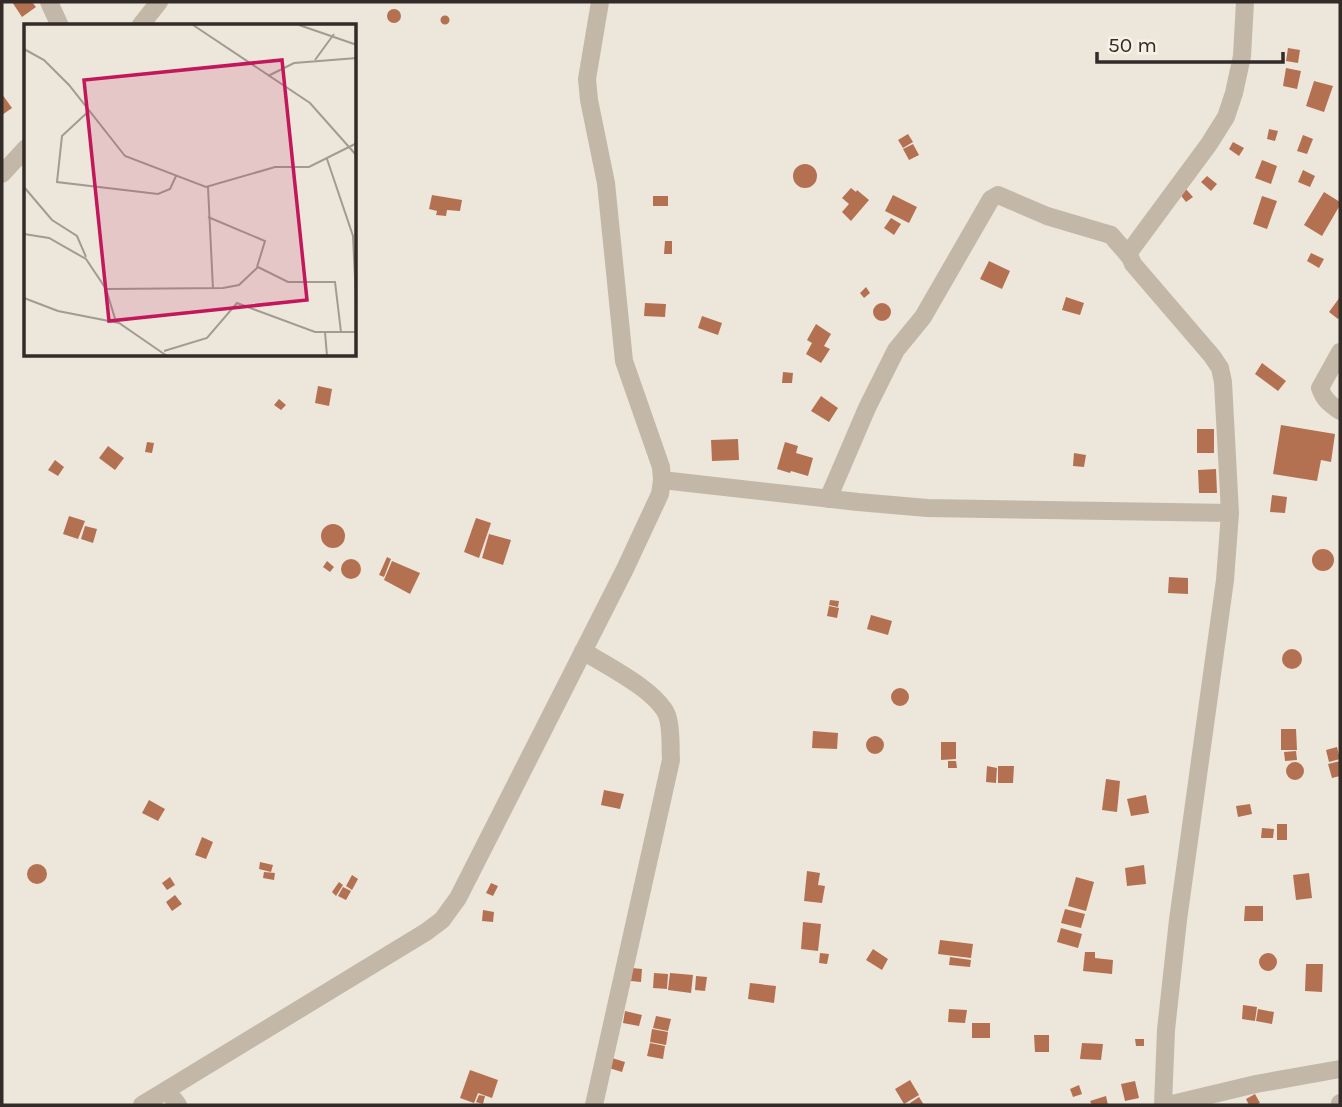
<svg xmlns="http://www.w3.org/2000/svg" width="1342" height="1107" font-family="Karla,sans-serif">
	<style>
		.building { fill: #b47151 }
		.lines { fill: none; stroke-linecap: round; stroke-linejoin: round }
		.minor { stroke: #c3b7a8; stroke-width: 18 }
		.inset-road { fill: none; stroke: #a29b92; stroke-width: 2 }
		.view { fill: #c2185b; fill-opacity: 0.15; stroke: #c2185b; stroke-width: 3.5 }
		.inset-edge { fill: none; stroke: #322b27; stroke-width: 3.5 }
	</style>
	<rect width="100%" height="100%" fill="#ede6da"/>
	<path class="building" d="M12,2H32L36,7L22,17Z
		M387 16a7 7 0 1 1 14 0a7 7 0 1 1-14 0Z
		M440.5 20a4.5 4.5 0 1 1 9 0a4.5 4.5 0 1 1-9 0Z
		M1288,48L1300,50L1298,63L1286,61Z
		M1286,68L1301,71L1297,89L1283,86Z
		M1314,81L1333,86L1324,112L1306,106Z
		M2,94L12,108L2,115Z
		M1269,129L1278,131L1275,141L1267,139Z
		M908,134L913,142L903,148L898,140Z
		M1303,135L1313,139L1307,154L1297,151Z
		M1233,142L1244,148L1239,156L1229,149Z
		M913,144L919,155L909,160L903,149Z
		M1262,160L1277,166L1271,184L1255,178Z
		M793 176a12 12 0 1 1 24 0a12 12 0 1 1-24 0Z
		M1303,170L1315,176L1310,187L1298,182Z
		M1207,176L1217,184L1211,191L1201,182Z
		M851,188L856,192L857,190L869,200L851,221L842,212L849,204L842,198Z
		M1185,188L1193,197L1186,202L1179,193Z
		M1324,192L1340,202V205L1322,236L1304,225Z
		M432,195L462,200L460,211L447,210L446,216L436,215L437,211L429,209Z
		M893,195L917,207L909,223L885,211Z
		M653,196H668V206H653Z
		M1262,196L1277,201L1267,229L1253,224Z
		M891,218L901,224L894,235L884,228Z
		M665,241H672V254H664Z
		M1311,253L1324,259L1319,268L1307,261Z
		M989,261L1010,271L1002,289L980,279Z
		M866,287L870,293L864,298L860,293Z
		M1066,297L1084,303L1080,315L1062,310Z
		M1340,297V316L1338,319L1329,312Z
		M873 312a9 9 0 1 1 18 0a9 9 0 1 1-18 0Z
		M645,303L666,304L665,317L644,316Z
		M702,316L722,323L718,335L698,328Z
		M816,324L831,334L824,346L830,349L821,363L806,354L812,343L807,340Z
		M1262,363L1286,381L1278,391L1255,374Z
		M783,372L793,373L792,383H782Z
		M318,386L332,389L329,406L315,403Z
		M821,396L838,408L829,422L811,411Z
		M279,399L286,405L281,410L274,405Z
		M1281,425L1335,434L1331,462L1321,460L1317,481L1273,474Z
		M1197,429H1214V453H1197Z
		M738,439L739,460L712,461L711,440Z
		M147,442L154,443L152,453L145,452Z
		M785,442L798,446L796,453L813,458L808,476L791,471L790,473L777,469Z
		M108,446L124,458L115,470L99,458Z
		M1074,453L1086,455L1084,467L1073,466Z
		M55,460L64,467L58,476L48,470Z
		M1216,469L1217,493H1199L1198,470Z
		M1272,495L1287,497L1285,513L1270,512Z
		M69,516L85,521L78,539L63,534Z
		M476,518L491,523L479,558L464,552Z
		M321 536a12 12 0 1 1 24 0a12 12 0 1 1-24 0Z
		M85,526L97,529L93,543L81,539Z
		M489,534L511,540L503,565L482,558Z
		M1312 560a11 11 0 1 1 22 0a11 11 0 1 1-22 0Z
		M387,557L391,559L384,577L379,575Z
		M341 569a10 10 0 1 1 20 0a10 10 0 1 1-20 0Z
		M327,561L334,567L330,572L323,567Z
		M392,561L420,573L410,594L384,580Z
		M1169,577L1188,578V594L1168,593Z
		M830,600L839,601L838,607L829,605Z
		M829,606L839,608L837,618L827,616Z
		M871,615L892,621L888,635L867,629Z
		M1282 659a10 10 0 1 1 20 0a10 10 0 1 1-20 0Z
		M891 697a9 9 0 1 1 18 0a9 9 0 1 1-18 0Z
		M1281,729H1296L1297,750H1281Z
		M813,731L838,733L837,749L812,748Z
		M866 745a9 9 0 1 1 18 0a9 9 0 1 1-18 0Z
		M941,742H956V759L941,760Z
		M1337,747L1340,759L1329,762L1326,750Z
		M1296,751L1297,760L1285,761L1284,752Z
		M948,761H956L957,768H948Z
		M1340,761V776L1332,778L1328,764Z
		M1286 771a9 9 0 1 1 18 0a9 9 0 1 1-18 0Z
		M987,766L997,768L996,783L986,782Z
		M998,766H1014L1013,783H998Z
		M1106,779L1120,781L1117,812L1102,810Z
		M604,790L624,794L620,809L601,805Z
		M1146,795L1149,813L1131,816L1127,799Z
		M149,800L165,809L158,821L142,813Z
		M1250,804L1252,814L1238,817L1236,806Z
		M1277,824H1287V840H1277Z
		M1262,828L1274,829L1273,838H1261Z
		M202,837L213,842L206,859L195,855Z
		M260,862L273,865L271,872L259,869Z
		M27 874a10 10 0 1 1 20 0a10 10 0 1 1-20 0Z
		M1144,865L1146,884L1127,886L1125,868Z
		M807,871L820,873L818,885L825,886L822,903L804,901Z
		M264,872L275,873L274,880L263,878Z
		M1309,873L1312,898L1296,900L1293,875Z
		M352,875L358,879L352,890L346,886Z
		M170,877L175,885L167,890L162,883Z
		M1076,877L1094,882L1086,911L1068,906Z
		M339,882L343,885L336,896L332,892Z
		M491,883L498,886L493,896L486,893Z
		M343,887L351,891L346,900L338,896Z
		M175,895L182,904L172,911L166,902Z
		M1245,906H1263V921H1244Z
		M1065,909L1085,914L1081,928L1061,923Z
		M483,910L494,912L493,922L482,921Z
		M803,922L821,924L818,951L801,949Z
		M1061,928L1082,934L1078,948L1057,942Z
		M940,940L973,944L971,958L938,954Z
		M873,949L888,959L882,970L866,960Z
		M1085,952H1095V958L1113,960L1112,974L1083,971Z
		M820,953L829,954L827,964L819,963Z
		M1259 962a9 9 0 1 1 18 0a9 9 0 1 1-18 0Z
		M950,957L971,960L970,967L949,965Z
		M1306,964H1323L1322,992L1305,991Z
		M632,968L642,969L641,982L631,981Z
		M654,973L668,974L667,989L653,988Z
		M670,973L693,975L691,993L668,990Z
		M696,976L707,977L705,991L695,990Z
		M750,983L776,986L774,1003L748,999Z
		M1243,1005L1257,1007L1255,1021L1242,1019Z
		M949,1009L967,1010L965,1023L948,1022Z
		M1258,1009L1274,1012L1272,1024L1256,1021Z
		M625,1011L642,1015L639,1026L623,1023Z
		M656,1016L671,1019L668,1031L653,1028Z
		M972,1023H990V1038H972Z
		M652,1029L668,1032L666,1045L650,1042Z
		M1034,1035H1049V1052H1035Z
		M1135,1039H1144V1046H1136Z
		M650,1043L665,1046L663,1059L647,1056Z
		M1082,1043L1103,1044L1101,1060L1080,1059Z
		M612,1058L625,1062L622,1072L609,1068Z
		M470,1070L498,1080L492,1098L478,1093L474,1103L460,1098Z
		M910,1080L919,1095L904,1104L895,1089Z
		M1135,1081L1139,1098L1125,1101L1121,1084Z
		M1079,1085L1082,1094L1073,1097L1070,1089Z
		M1255,1094L1260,1103L1256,1105H1249L1246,1099Z
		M479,1095L485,1096L483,1104L476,1102Z
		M1106,1096L1108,1105H1092L1090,1101Z
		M919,1097L924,1105H911L910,1103Z"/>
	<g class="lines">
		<path class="minor" d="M49,2L60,26
			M140,26L159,2
			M2,174L26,148
			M1340,352L1320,388C1324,400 1330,404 1340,411
			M662,480L858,502L927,508L1230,513
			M828,499L867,408L896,350L923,317L991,199L998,195L1047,216L1111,235L1130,257
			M583,651C607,666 656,690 667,715C672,729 670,746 671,760L594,1105
			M167,1090L178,1105
			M142,1105L426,932L442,920L458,898L625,569L660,494L662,480L661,467L624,361L606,183L589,100L587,79L600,2
			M1163,1105L1166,1030L1178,920L1225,580L1230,513L1223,382L1220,368L1212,356L1133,264L1130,257V251L1209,144L1226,117L1234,93L1242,56L1245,2
			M1168,1105L1256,1084L1340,1069
			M1340,1105V1103"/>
	</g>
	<g transform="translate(24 24)">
		<rect width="332" height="332" fill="#ede6da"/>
		<path class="inset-road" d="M169,1L286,79L333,132M275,1L333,21M0,25L20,36L45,61L101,132L182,163L251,143H285L333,119M291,36L310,10M244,52L270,39L333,34M66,86L38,112L33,158L134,170L146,165L152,152M303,135L329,212L332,274M0,163L28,196L53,212L62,233M184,163L189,265M184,193L241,217L233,243M0,210L25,214L62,235L82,265L92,298M82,265L199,264L215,261L234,243L264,258H311L317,308M0,274L34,287L95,299L143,332M301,308L303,332M140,327L183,314L213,279L291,308H333"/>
		<path class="view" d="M258,36L283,276L85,297L60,56Z"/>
		<rect width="332" height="332" class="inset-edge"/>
	</g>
	<rect width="1342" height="1107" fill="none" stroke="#322b27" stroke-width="7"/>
	<path d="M1097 52v10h186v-10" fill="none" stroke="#322b27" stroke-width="3.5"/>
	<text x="1108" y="52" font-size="21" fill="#322b27" stroke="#f6f0e6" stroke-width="5" paint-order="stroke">50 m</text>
</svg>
